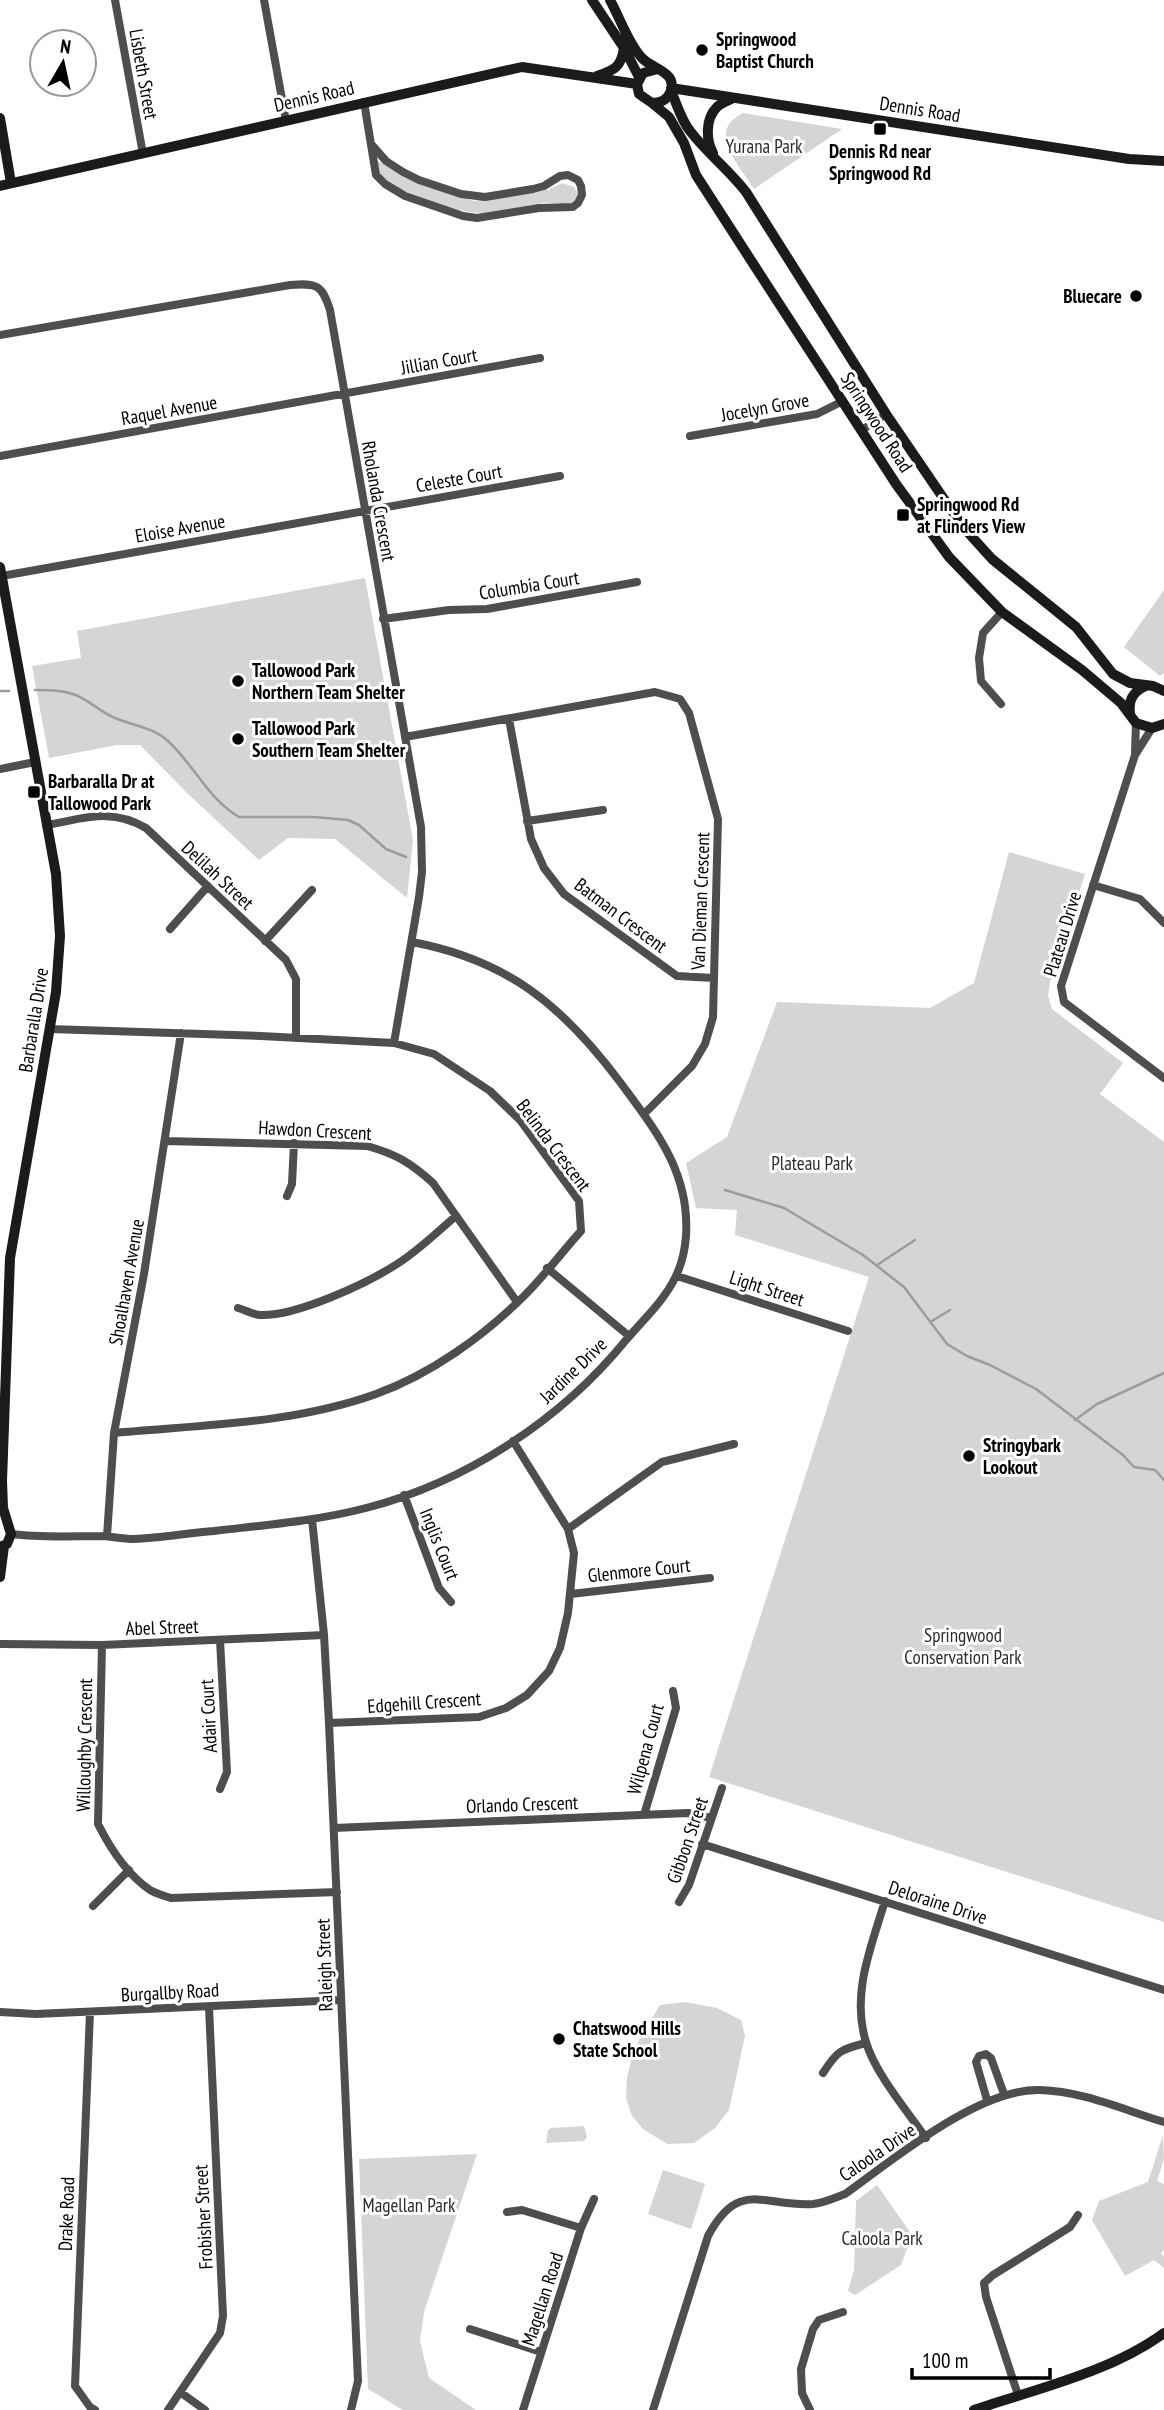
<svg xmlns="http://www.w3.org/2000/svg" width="1164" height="2410" font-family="'PT Sans Narrow',sans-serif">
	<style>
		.green { fill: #d5d5d5 }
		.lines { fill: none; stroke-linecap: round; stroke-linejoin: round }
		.stream { stroke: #9c9c9c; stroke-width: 2.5 }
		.street { stroke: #4e4e4e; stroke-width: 8 }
		.secondary { stroke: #1b1b1b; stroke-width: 10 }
		.poi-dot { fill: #000; stroke: #fff; stroke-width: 2.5 }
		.labels { text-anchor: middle; stroke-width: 6; stroke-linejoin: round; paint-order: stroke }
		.poi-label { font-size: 19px; font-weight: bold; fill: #000; stroke: #fff; text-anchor: start }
		.street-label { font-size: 19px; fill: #000; stroke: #fff }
		.park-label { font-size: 19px; fill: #2c2c2c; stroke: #fff }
	</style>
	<rect width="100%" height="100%" fill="#fff"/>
	<path class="green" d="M743,113L842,129L754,189C739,164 705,132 743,113Z
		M378,161L420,184L474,201L544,189L548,190L562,183L574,187L579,195L575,202C564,206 554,202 543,203C523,206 503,213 483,213C460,214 397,194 382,176C378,172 378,167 378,161Z
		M365,578L413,840L407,898L335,839L288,838L259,860L187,793L140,745H117L49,758L32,666L81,658L77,631Z
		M1164,590V673L1160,676L1124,647Z
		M1009,852L1085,874L1050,982L1048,996L1052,1009L1123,1063L1100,1094L1164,1142V1922L709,1777L869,1277L735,1235L737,1210L696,1208L686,1163L727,1137L777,1002L930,1008L974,983Z
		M685,2002L717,2008L741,2020L745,2036L729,2110L715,2128L694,2143L667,2144L643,2129L632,2116L626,2098L627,2078L634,2049L660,2005Z
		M584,2126L587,2137L584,2141L546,2143L548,2130L551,2128Z
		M1163,2135L1164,2159L1157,2181L1164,2184V2250L1161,2253L1164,2257V2268L1154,2260L1125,2276L1092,2220L1099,2201L1148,2182Z
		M477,2154L424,2312L420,2341L429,2378L476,2410H403L368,2389L359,2159Z
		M663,2170L705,2184L691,2229L648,2214Z
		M877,2185L912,2235L901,2265L855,2295L848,2291L854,2270L856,2201Z"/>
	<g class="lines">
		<path class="stream" d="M35,690C48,690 60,690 73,694C88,699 100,712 115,718C134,726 153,727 169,742C194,765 208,799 239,817H314L348,820L359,825L386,849L406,857
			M0,691H9
			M725,1190L784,1208L863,1255L904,1287L947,1344L967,1356L990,1365L1036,1389L1123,1455L1134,1467L1155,1470L1164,1480
			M877,1265L915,1240
			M932,1321L950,1310
			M1075,1420L1097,1404L1164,1373"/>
		<path class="street" d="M115,0L143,154
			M264,0L286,121
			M364,102L376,175L385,184L405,196L463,216L477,218L539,208L573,207L578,203L582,195L581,186L578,180L568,175L560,176L544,186L533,189L485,197L461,194L419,180L403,172L386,161L371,144
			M0,335L290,285C316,283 322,284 330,310L421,827L422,872L419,897L394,1043
			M862,430L886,414
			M690,436L817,414L843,401
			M0,456L540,358
			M2,576L560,476
			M383,619L449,610L487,609L637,582
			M1001,704L981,681L979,658L983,633L1002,612
			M509,719L531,839L544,868L564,894L677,976L714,978
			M1152,728L1135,755L1061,986L1064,1002L1164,1078
			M405,737L655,692L680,699L689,713L718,819L713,1017L705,1044L692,1066L644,1114
			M1135,752L1136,723
			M0,769L35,762
			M527,821L603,810
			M46,825C83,819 111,807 146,828L286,960L296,979V1038
			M1093,885L1140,899L1164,923
			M170,929L208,886
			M265,941L312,890
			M50,1029L261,1036L394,1043L434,1054L490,1091L520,1120L579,1201L581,1231C562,1252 545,1275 525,1295C484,1336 431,1374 376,1394C293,1424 201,1425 114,1433
			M165,1141L367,1146C396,1154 411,1163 433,1183L517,1302
			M287,1196L292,1184L294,1143
			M547,1268L629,1336
			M677,1276L848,1331
			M238,1308C245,1310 252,1314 259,1315C295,1317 366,1284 397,1264C418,1251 437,1232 456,1216
			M404,1495L439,1588L451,1602
			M312,1519L324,1635L329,1723L358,2381L351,2410
			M568,1529L662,1462L734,1444
			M11,1534C42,1538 73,1536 104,1536C114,1537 124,1539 134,1539C161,1538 188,1533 214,1531C265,1525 316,1521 366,1508C466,1482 561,1420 626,1340C643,1320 663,1302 675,1278C681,1266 685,1250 686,1236C690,1172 656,1131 620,1082C563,1006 508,960 412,942
			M107,1536L114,1433L144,1274L181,1033
			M571,1594L710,1578
			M220,1640L227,1772L220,1789
			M0,1644L102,1645L324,1635
			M102,1645L98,1824C110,1848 128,1875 150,1890C157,1894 165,1896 171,1898L337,1892
			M329,1723L479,1717L506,1708L527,1695L549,1671L560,1648L568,1613L574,1553L568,1529L513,1441
			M644,1815L676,1708L673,1691
			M334,1828L688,1813L711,1818
			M702,1844L1164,1990
			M885,1901C871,1947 851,1994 866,2042C875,2073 907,2111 926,2138
			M679,1902L689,1885L722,1788
			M93,1906L129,1870
			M0,2012L36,2014L341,2000
			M90,2012L75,2386L90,2407L95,2410
			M823,2073C837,2051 841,2049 866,2043
			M987,2100L976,2062L979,2056L986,2054L991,2058L1004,2094
			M507,2212L522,2210L581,2228
			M470,2329L541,2352
			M180,2392L205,2410
			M1018,2395L986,2297L984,2283L993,2275L1070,2227L1078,2215
			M168,2410L220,2333L223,2316L209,2007
			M523,2410L581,2228L594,2199
			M653,2410L708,2236C739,2178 764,2207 813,2204C824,2203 834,2198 845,2194C894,2159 979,2088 1040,2090C1082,2091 1124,2110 1164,2122
			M810,2410L802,2393L801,2369L813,2329L819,2320L843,2312"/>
		<path class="secondary" d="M592,0L624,48L639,77
			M610,0C620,18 628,43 642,58C652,69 679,72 670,93C666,101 660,103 652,103L639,94L637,84L643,73L658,69
			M597,76C615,70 621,67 624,48
			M671,88L1129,159L1164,161
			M671,91C677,104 681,120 690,131C707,153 729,170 746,192L886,414L963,527L992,559L1076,627L1113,674L1130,683L1153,686L1164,691
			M652,103L669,117L684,143L696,175L754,265L896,484L949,557L1002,612L1082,670L1121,703L1136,723L1152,728L1164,724
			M0,118L11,183
			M713,153C706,140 705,119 717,107C721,103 728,101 733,98
			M0,186L522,67L637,84
			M0,567L56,874L60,936L56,992L10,1258L2,1481L3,1508L11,1534L7,1544L0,1547
			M1130,713C1128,699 1134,691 1146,686
			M0,1577L4,1546
			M974,2410C1036,2389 1111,2372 1164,2333"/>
	</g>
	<g class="poi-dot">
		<circle cx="702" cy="50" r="7"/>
		<rect x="873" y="122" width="14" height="14" rx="3.5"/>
		<circle cx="1136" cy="296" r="7"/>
		<rect x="896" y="508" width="14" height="14" rx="3.5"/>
		<circle cx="238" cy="681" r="7"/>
		<circle cx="238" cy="739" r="7"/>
		<rect x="27" y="785" width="14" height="14" rx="3.5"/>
		<circle cx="969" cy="1456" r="7"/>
		<circle cx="559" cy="2039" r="7"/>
	</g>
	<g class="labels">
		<g class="poi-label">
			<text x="716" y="46">Springwood<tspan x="716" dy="22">Baptist Church</tspan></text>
			<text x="880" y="158" text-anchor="middle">Dennis Rd near<tspan x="880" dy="22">Springwood Rd</tspan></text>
			<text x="1122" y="303" text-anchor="end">Bluecare</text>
			<text x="917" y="511">Springwood Rd<tspan x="917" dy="22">at Flinders View</tspan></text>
			<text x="252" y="677">Tallowood Park<tspan x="252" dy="22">Northern Team Shelter</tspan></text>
			<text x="252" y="735">Tallowood Park<tspan x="252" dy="22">Southern Team Shelter</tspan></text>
			<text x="48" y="788">Barbaralla Dr at<tspan x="48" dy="22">Tallowood Park</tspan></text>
			<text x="983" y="1452">Stringybark<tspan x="983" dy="22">Lookout</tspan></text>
			<text x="573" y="2035">Chatswood Hills<tspan x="573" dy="22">State School</tspan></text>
		</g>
		<g class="street-label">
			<text transform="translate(144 74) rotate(80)" y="7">Lisbeth Street</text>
			<text transform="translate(314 96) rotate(-13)" y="7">Dennis Road</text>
			<text transform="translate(920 109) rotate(9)" y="7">Dennis Road</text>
			<text transform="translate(439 361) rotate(-10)" y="7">Jillian Court</text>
			<text transform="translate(765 407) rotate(-10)" y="7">Jocelyn Grove</text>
			<text transform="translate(169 410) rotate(-10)" y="7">Raquel Avenue</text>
			<text transform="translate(877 422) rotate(57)" y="7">Springwood Road</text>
			<text transform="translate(459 478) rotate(-10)" y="7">Celeste Court</text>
			<text transform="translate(379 501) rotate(80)" y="7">Rholanda Crescent</text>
			<text transform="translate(180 528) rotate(-10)" y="7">Eloise Avenue</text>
			<text transform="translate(529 585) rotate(-9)" y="7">Columbia Court</text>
			<text transform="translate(218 875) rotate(43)" y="7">Delilah Street</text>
			<text transform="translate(700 901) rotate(-88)" y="7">Van Dieman Crescent</text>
			<text transform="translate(621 915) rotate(37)" y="7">Batman Crescent</text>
			<text transform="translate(1062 934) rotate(-73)" y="7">Plateau Drive</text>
			<text transform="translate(33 1020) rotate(-81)" y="7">Barbaralla Drive</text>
			<text transform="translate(315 1130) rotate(3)" y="7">Hawdon Crescent</text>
			<text transform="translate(554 1145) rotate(53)" y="7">Belinda Crescent</text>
			<text transform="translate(126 1282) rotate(-80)" y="7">Shoalhaven Avenue</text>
			<text transform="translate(767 1288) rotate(18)" y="7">Light Street</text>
			<text transform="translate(573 1370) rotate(-44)" y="7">Jardine Drive</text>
			<text transform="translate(440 1544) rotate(68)" y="7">Inglis Court</text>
			<text transform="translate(639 1570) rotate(-6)" y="7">Glenmore Court</text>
			<text transform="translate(162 1627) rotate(-2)" y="7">Abel Street</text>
			<text transform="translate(424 1702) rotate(-4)" y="7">Edgehill Crescent</text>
			<text transform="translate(208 1716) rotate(-93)" y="7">Adair Court</text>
			<text transform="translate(84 1745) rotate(-89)" y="7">Willoughby Crescent</text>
			<text transform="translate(645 1749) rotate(-75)" y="7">Wilpena Court</text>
			<text transform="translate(522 1804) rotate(-2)" y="7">Orlando Crescent</text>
			<text transform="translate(687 1840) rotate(-71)" y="7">Gibbon Street</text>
			<text transform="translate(938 1902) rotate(18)" y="7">Deloraine Drive</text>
			<text transform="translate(324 1965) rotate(-92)" y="7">Raleigh Street</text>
			<text transform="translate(170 1992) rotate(-3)" y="7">Burgallby Road</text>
			<text transform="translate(877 2152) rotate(-34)" y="7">Caloola Drive</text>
			<text transform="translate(66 2214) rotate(-88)" y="7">Drake Road</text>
			<text transform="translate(203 2217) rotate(-93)" y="7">Frobisher Street</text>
			<text transform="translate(542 2299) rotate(-72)" y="7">Magellan Road</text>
		</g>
		<g class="park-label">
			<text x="764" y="153">Yurana Park</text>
			<text x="812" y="1170">Plateau Park</text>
			<text x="963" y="1642">Springwood<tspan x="963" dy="22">Conservation Park</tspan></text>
			<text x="409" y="2212">Magellan Park</text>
			<text x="882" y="2245">Caloola Park</text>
		</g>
	</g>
	<g transform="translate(63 63) rotate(9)"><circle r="33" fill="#ffffff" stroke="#999999" stroke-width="2"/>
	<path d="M0-5L12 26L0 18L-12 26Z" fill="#000000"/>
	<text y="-10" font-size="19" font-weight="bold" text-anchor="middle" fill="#000000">N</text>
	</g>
	<path d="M912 2368v10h138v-10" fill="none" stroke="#000000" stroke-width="3.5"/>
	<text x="922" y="2368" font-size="21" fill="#000000" stroke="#ffffff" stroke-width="5" paint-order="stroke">100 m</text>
</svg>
